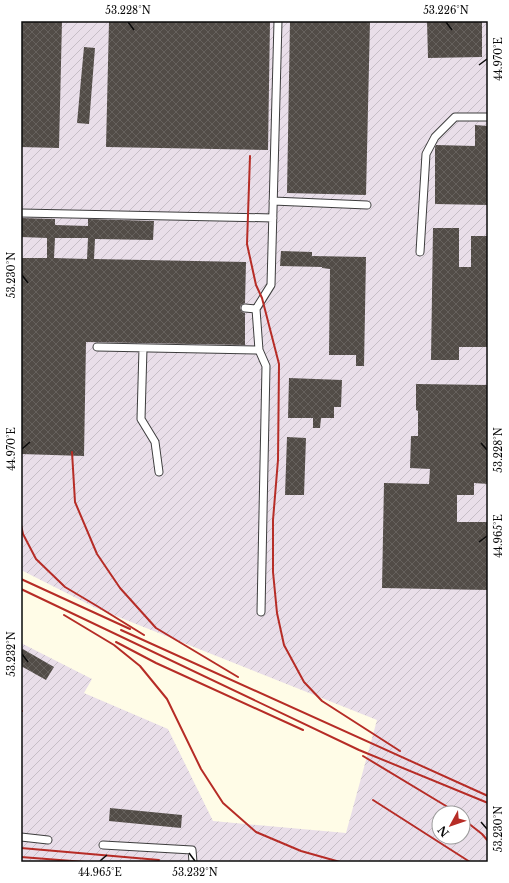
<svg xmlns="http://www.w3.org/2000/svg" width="509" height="883" font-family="'Libre Baskerville',serif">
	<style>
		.industrial { fill: url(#industrial-furrows); fill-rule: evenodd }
		.building { fill: url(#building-cross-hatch); fill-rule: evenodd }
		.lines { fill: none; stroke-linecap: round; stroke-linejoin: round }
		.minor-casing { stroke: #3d3d3d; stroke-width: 9 }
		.minor { stroke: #fff; stroke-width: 7 }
		.rail { stroke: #b62c26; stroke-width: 2 }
		.ticks { fill: none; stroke: #0a0a0a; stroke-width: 1.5 }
		.neatline { fill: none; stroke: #0a0a0a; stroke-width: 1.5 }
		.ticks-label { font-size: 10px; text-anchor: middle; fill: #0a0a0a }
	</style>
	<defs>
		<pattern id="industrial-furrows" width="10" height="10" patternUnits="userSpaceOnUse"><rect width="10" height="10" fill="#e9dee9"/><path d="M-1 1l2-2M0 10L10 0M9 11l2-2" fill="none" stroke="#c6bdc6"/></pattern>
		<pattern id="building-cross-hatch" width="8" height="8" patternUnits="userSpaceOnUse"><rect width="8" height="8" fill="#524c47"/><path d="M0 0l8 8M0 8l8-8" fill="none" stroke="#66615d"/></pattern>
	</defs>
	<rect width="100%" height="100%" fill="#fffce7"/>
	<path class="industrial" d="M21,21H488V862H21V643L92,679L84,693L168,729L213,821L346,833L377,720L96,608L21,570ZM439,813H463V837H439Z"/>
	<path class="building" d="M21,21H62L59,148L21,147Z
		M109,21H270L268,150L106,147Z
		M290,21H370L366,195L287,193Z
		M427,21H482V57L428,58Z
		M84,47L95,48L89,124L77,123Z
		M475,125L488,126V205L435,204V147L436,145L475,146Z
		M21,218L55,219V225L88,226V219L154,221L153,240L95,239L94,259L246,262L245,303L241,305L240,308L242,312L245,313V345L86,342L84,456L21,454V258H47V238L21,237ZM55,238H88L87,259L54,258Z
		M433,228H459V267H471V236H488V347H459V360H431Z
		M281,251L312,252V256L366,257L364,366H356V355H329L330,269L322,268V267L280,266Z
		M289,378L342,380L341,407H334V418H321L320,428H313V418H288Z
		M416,384L488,385V484L474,483V495H457V522H488V590L382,588L384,483L429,484L430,469L410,468L411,436H418V411L416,410Z
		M287,437L306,438L304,495H285Z
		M21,648L54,667L46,680L21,666Z
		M110,808L182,815L181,828L109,821Z"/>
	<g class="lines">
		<g class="minor-casing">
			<path id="minor" d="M273,201L367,205
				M21,213L273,218
				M420,252L426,154L435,137L455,117H488
				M245,308L256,309
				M97,347L259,350L256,309L271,285L278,21
				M143,348L141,419L155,442L159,472
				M259,350L266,366L261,612
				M21,837L48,840
				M103,845L192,850L193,862"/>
		</g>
		<use href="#minor" class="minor"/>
		<path class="rail" d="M250,156L247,244L256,285L262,298L279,364L278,460L273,520V572L277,613L284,645L304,682L322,701L400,751
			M72,452L75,502L97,554L120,588L156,628L238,677
			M21,525L23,534L36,559L65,587L97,606L144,635
			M21,579L130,629
			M21,589L359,750L488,803
			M64,615L114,645L140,666L167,699L201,769L223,803L256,832L301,851L340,862
			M121,630L488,796
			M116,642L156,663L303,730
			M21,711H22
			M363,756L446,806L455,813
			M373,800L470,862
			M463,819L482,834L488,841
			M21,848L159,860
			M21,857L85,862"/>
	</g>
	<path class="ticks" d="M128,22L134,30M446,22L452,30M479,65L487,59M22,275L28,283M481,443L487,450M22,449L30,442M479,542L487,536M22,654L28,662M481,822L487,829M189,853L195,861M100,861L107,855"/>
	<rect width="509" height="883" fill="none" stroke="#ffffff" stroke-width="44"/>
	<g transform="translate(451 825) rotate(230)"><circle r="19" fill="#ffffff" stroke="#9d9d9d"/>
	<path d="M0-3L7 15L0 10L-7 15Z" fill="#b62c26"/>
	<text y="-6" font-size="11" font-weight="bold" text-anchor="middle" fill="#0a0a0a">N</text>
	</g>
	<rect x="22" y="22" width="465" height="839" class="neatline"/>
	<g class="ticks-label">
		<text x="128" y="14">53.228°N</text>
		<text x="446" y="14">53.226°N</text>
		<text transform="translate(498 59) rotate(-90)" y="4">44.970°E</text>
		<text transform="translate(11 275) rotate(-90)" y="4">53.230°N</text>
		<text transform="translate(11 449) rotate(-90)" y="4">44.970°E</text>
		<text transform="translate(498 450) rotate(-90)" y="4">53.228°N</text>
		<text transform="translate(498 536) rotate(-90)" y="4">44.965°E</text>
		<text transform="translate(11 654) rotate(-90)" y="4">53.232°N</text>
		<text transform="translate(498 829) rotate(-90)" y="4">53.230°N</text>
		<text x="100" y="876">44.965°E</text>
		<text x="195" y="876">53.232°N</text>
	</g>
</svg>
